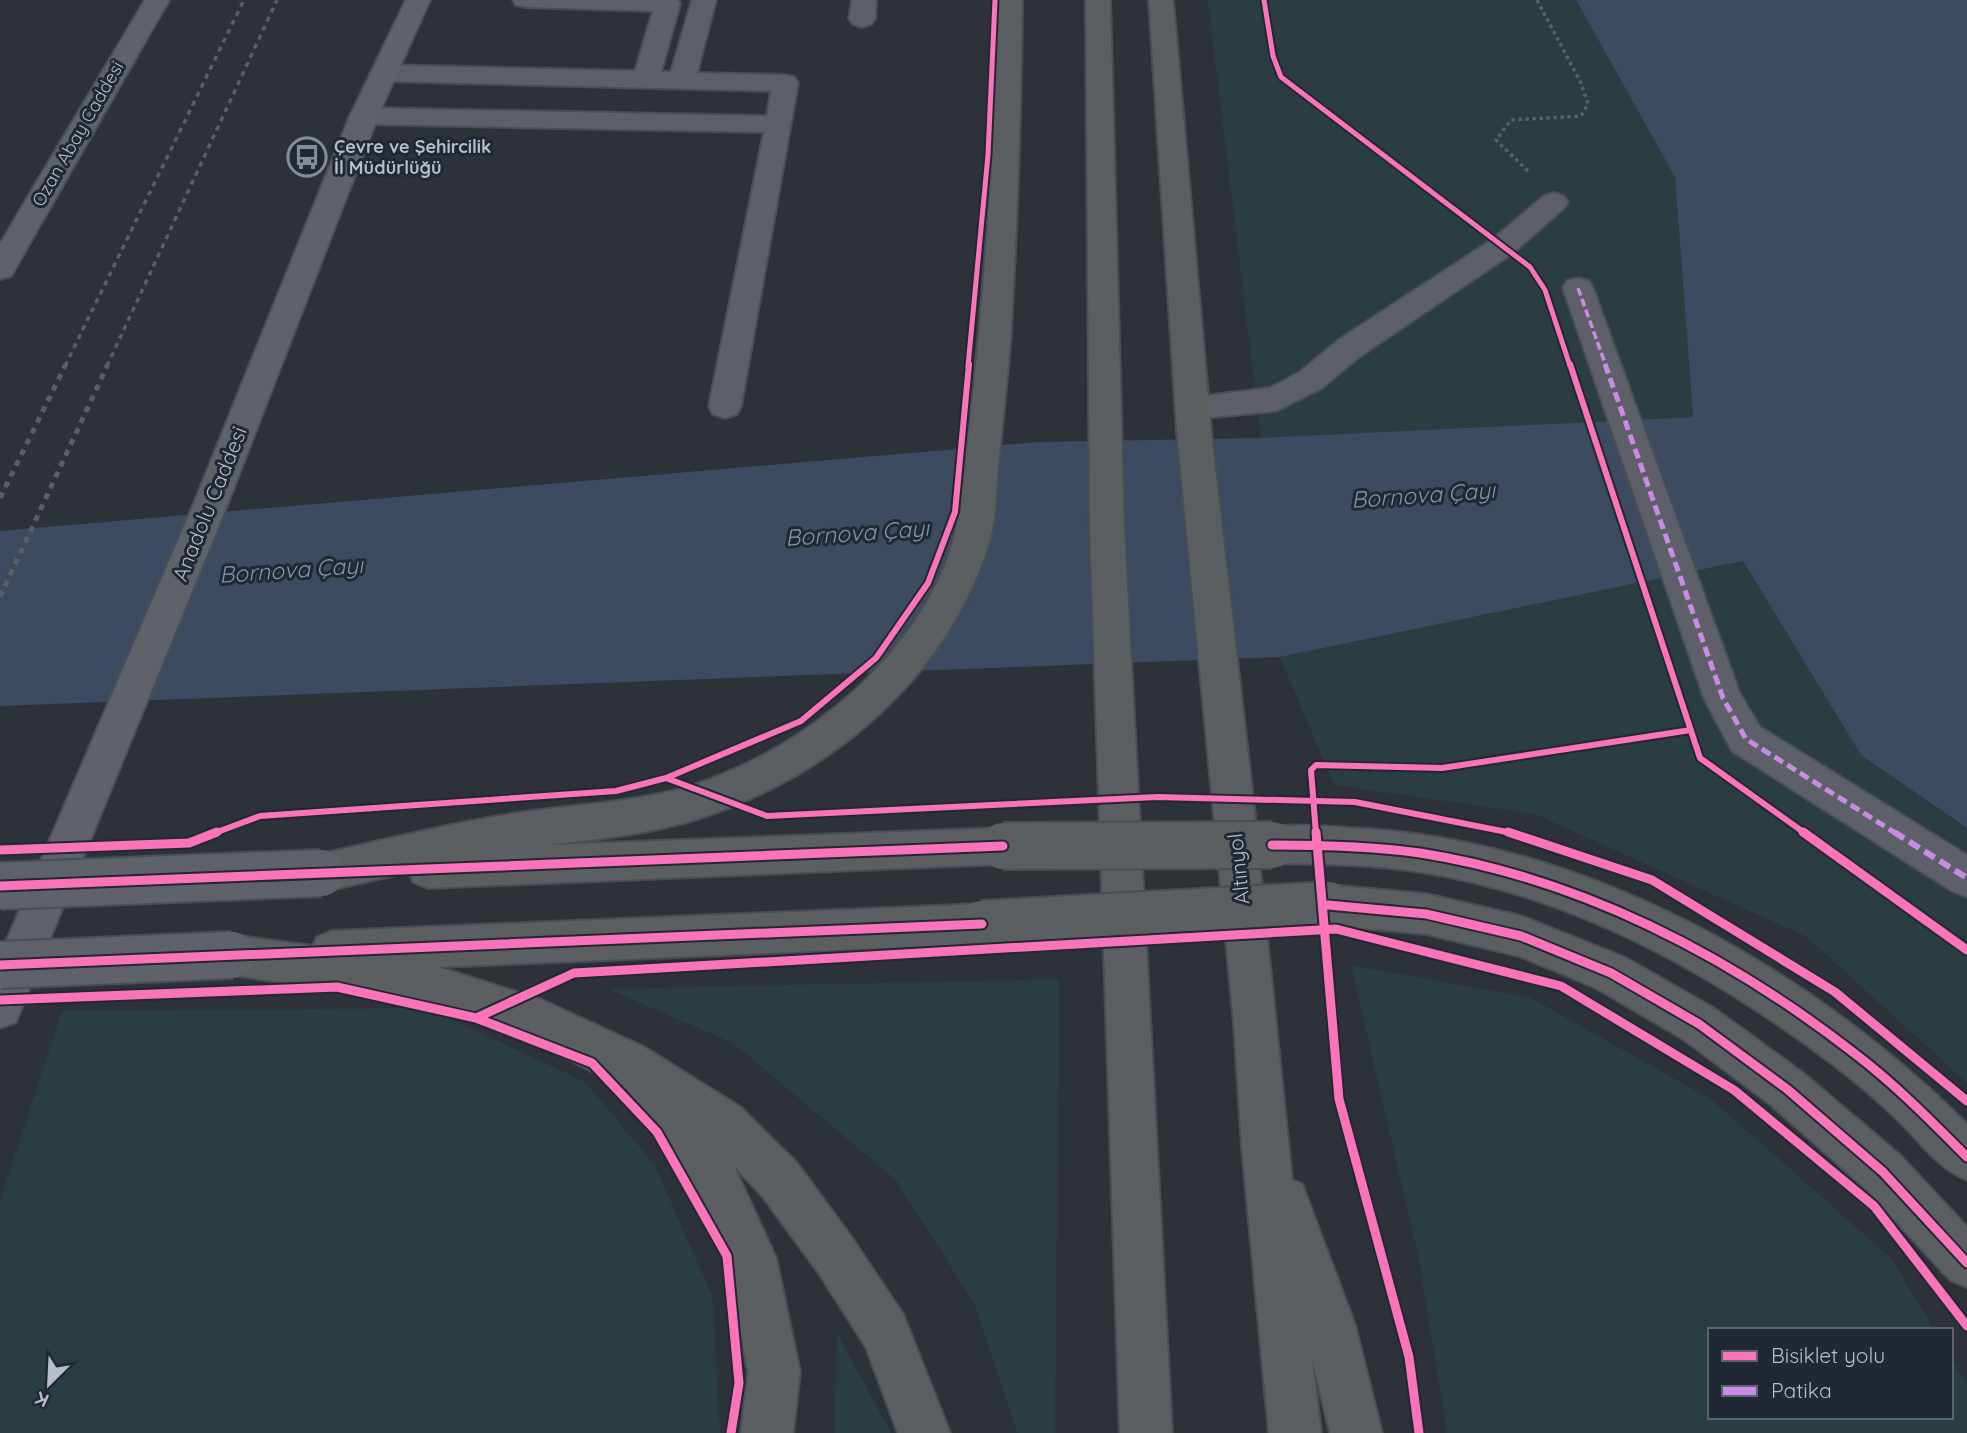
<svg xmlns="http://www.w3.org/2000/svg" width="1967" height="1433" font-family="Quicksand,sans-serif">
	<style>
		.green { fill: #2a3d40 }
		.water { fill: #3c4b62 }
		.lines { fill: none; stroke-linecap: round; stroke-linejoin: round }
		.minor-casing { stroke: #4a4e54; stroke-width: 4 }
		.major-casing { stroke: #4b4e56; stroke-width: 4 }
		.highway-casing { stroke: #494e55; stroke-width: 4 }
		.path { stroke: #5a6064; stroke-width: 3.5; stroke-dasharray: 3.5 3.5; stroke-linecap: butt }
		.minor { fill: #5d6068; fill-rule: evenodd }
		.major { fill: #5f6369; fill-rule: evenodd }
		.highway { fill: #5c5f61; fill-rule: evenodd }
		.rail-far1 { stroke: #5b5f65; stroke-width: 3.5; stroke-dasharray: 5 5; stroke-linecap: butt }
		.rail { stroke: #5b5f65; stroke-width: 5; stroke-dasharray: 6 6; stroke-linecap: butt }
		.major-bridge-casing { stroke: #4b4e56; stroke-width: 50; stroke-linecap: butt }
		.highway-bridge-casing { stroke: #494e55; stroke-width: 50; stroke-linecap: butt }
		.major-bridge { stroke: #5f6369; stroke-width: 46 }
		.highway-bridge { stroke: #5c5f61; stroke-width: 46 }
		.quiet-far2 { stroke: #ca8be6; stroke-width: 3.5; stroke-dasharray: 8 3.5; stroke-linecap: butt }
		.quiet-far1 { stroke: #ca8be6; stroke-width: 5; stroke-dasharray: 10 5; stroke-linecap: butt }
		.quiet { stroke: #ca8be6; stroke-width: 6; stroke-dasharray: 12 6; stroke-linecap: butt }
		.cycleway-far2-casing { stroke: #202834; stroke-width: 9 }
		.cycleway-far1-casing { stroke: #202834; stroke-width: 10 }
		.cycleway-casing { stroke: #202834; stroke-width: 13 }
		.cycleway-far2 { stroke: #fb73b8; stroke-width: 5 }
		.cycleway-far1 { stroke: #fb73b8; stroke-width: 6 }
		.cycleway { stroke: #fb73b8; stroke-width: 9 }
		.labels { text-anchor: middle; stroke-width: 6; stroke-linejoin: round; paint-order: stroke }
		.far-street-label { font-size: 18px; fill: #b7bec9; stroke: #202834 }
		.far-poi-label { font-size: 18px; font-weight: bold; fill: #b7bec9; stroke: #202834; text-anchor: start }
		.street-label { font-size: 21px; fill: #b7bec9; stroke: #202834 }
		.water-label { font-size: 23px; font-style: italic; fill: #8194af; stroke: #202834 }
	</style>
	<rect width="100%" height="100%" fill="#2d3239"/>
	<path class="green" d="M1208,0H1576L1675,177L1693,417L1261,438Z
		M1743,561L1861,755L1967,828V1083L1807,937L1535,814L1334,785L1280,657Z
		M1351,965L1531,998L1712,1100L1891,1258L1934,1330H1710V1417H1951V1358L1967,1384V1433H1447L1420,1264Z
		M1059,979L1055,1433H1018L974,1303L896,1180L733,1043L608,989Z
		M428,1008L585,1082L654,1164L712,1295L720,1433H0V1201L62,1011Z
		M837,1333L891,1433H834Z"/>
	<path class="water" d="M1576,0H1967V828L1861,755L1743,561L1280,657L0,706V531L1039,442L1261,438L1693,417L1675,177Z"/>
	<g class="lines">
		<g class="minor-casing">
			<path id="minor" d="M513,0H678L680,4L661,72H671L692,0H716L697,73L785,75L794,77L798,83L741,406L737,414L725,418L713,414L709,406L764,132L364,124L354,122L350,116L354,110L364,108L767,116L771,91L384,81L375,79L371,73L375,67L384,65L635,71L653,11L525,7L516,5Z
				M852,0H876L875,19L871,24L862,27L853,24L849,19Z
				M1554,193L1564,196L1568,202L1564,208L1513,253L1359,357L1322,388L1276,411L1192,419L1180,415L1176,407L1180,399L1270,388L1300,372L1337,341L1493,239L1544,196Z
				M1578,278L1589,281L1593,288L1740,694L1760,727L1967,855V897L1952,891L1732,751L1704,698L1563,288L1567,281Z"/>
		</g>
		<g class="major-casing">
			<path id="major" d="M145,0H169L15,269L11,276L0,279V244Z
				M406,0H430L378,116L226,508L22,1007L16,1022L0,1028V956L192,508L350,116Z"/>
		</g>
		<g class="highway-casing">
			<path id="highway" d="M998,0H1022C1021,110 1017,220 1011,330C1008,376 1002,422 998,469C996,490 996,515 991,535C952,675 832,776 697,819C649,834 599,839 549,845L1003,828L1017,833L1023,846L1017,859L1003,864L428,888L413,882L409,872L321,892L306,886L300,873L306,860L321,854C388,839 456,822 524,812C581,804 642,802 697,784C798,749 892,676 939,579C963,530 963,474 970,421C986,281 994,141 998,0Z
				M1086,0H1110L1124,527L1172,1433H1120L1090,527Z
				M1149,0H1173L1211,431L1257,834C1274,820 1327,827 1350,828C1579,838 1807,965 1967,1124V1180C1939,1169 1921,1143 1900,1122C1878,1101 1855,1081 1831,1063C1709,971 1573,896 1421,872C1371,864 1322,864 1272,863L1259,859L1292,1180L1302,1184L1355,1325L1382,1433H1330L1312,1358L1321,1433H1269L1242,1147L1234,1023L1177,431Z
				M1328,885L1426,894L1521,916L1626,958L1715,1009L1803,1073L1900,1155L1967,1227V1287L1950,1280L1866,1189L1771,1105L1683,1039L1596,988L1519,956L1426,934L1328,925L1313,919L1307,905L1313,891Z
				M982,904L997,910L1003,924L997,938L982,944L438,967L542,1000L644,1047L740,1107L797,1163L852,1238L903,1314L950,1433H898L866,1347L818,1272L763,1197L734,1166L776,1258L800,1372L793,1433H741L748,1372L728,1261L687,1172L634,1105L627,1089L519,1034L412,1001L232,975L217,969L210,955L217,941L232,935L313,946L317,937L332,931Z"/>
		</g>
		<path class="path" d="M1528,171L1496,140L1511,120L1581,116L1588,104L1581,83L1537,0"/>
		<use href="#minor" class="minor"/>
		<use href="#major" class="major"/>
		<use href="#highway" class="highway"/>
		<path class="rail-far1" d="M65,366L244,0
			M107,366L277,0"/>
		<path class="rail" d="M0,498L66,364
			M0,597L108,364"/>
		<g class="major-bridge-casing">
			<path id="major-bridge" d="M0,886L321,873
				M0,965L232,955"/>
		</g>
		<g class="highway-bridge-casing">
			<path id="highway-bridge" d="M1003,846L1272,845
				M982,924L1328,905"/>
		</g>
		<use href="#major-bridge" class="major-bridge"/>
		<use href="#highway-bridge" class="highway-bridge"/>
		<path class="quiet-far2" d="M1578,288L1606,366"/>
		<path class="quiet-far1" d="M1605,364L1723,698L1746,739L1897,834"/>
		<path class="quiet" d="M1894,832L1967,878"/>
		<g class="cycleway-far2-casing">
			<path id="cycleway-far2" d="M1264,0L1273,56L1281,77L1530,267L1545,290L1570,366
				M968,366L988,155L995,0"/>
		</g>
		<g class="cycleway-far1-casing">
			<path id="cycleway-far1" d="M1570,364L1700,758L1806,834
				M666,778L801,721L876,658L928,583L955,512L969,364
				M212,834L260,816L616,791L666,778L767,816L1157,797L1355,802L1517,834
				M1316,834L1311,770L1316,765L1442,768L1691,730"/>
		</g>
		<g class="cycleway-casing">
			<path id="cycleway" d="M1316,832L1339,1099L1409,1357L1419,1433
				M1508,832L1652,880L1835,992L1967,1101
				M1803,832L1967,950
				M1272,845C1321,845 1371,846 1420,853C1579,878 1728,955 1854,1053C1895,1084 1931,1121 1967,1157
				M0,850L189,843L217,832
				M0,886L1003,846
				M1328,905L1426,914L1521,936L1611,973L1699,1024L1787,1089L1883,1172L1967,1263
				M0,965L982,924
				M0,1000L337,987L476,1018L574,973L1336,929L1561,986L1734,1090L1874,1206L1967,1326
				M476,1018L592,1063L657,1132L727,1256L739,1383L731,1433"/>
		</g>
		<use href="#cycleway-far2" class="cycleway-far2"/>
		<use href="#cycleway-far1" class="cycleway-far1"/>
		<use href="#cycleway" class="cycleway"/>
	</g>
	<defs>
		<g id="bus-ring" transform="scale(2.0125)"><circle r="9.5" fill="#202834" stroke="#878d97" stroke-width="1.5"/><path d="M-5-6H5V4H4V6H2V4H-2V6H-4V4H-5ZM-3.5-4V0h7V-4ZM-3.5 1.2v1.5H-2V1.2ZM2 1.2v1.5H3.5V1.2Z" fill="#878d97"/></g>
	</defs>
	<g fill-rule="evenodd">
		<use href="#bus-ring" x="307" y="157"/>
	</g>
	<g class="labels">
		<g class="far-street-label">
			<text transform="translate(78 134) rotate(-60)" y="6">Ozan Abay Caddesi</text>
		</g>
		<g class="far-poi-label">
			<text x="334" y="153">Çevre ve Şehircilik<tspan x="334" dy="21">İl Müdürlüğü</tspan></text>
		</g>
		<g class="street-label">
			<text transform="translate(210 504) rotate(-68)" y="7">Anadolu Caddesi</text>
			<text transform="translate(1239 869) rotate(-96)" y="7">Altınyol</text>
		</g>
		<g class="water-label">
			<text transform="translate(1423 495) rotate(-4)" y="8">Bornova Çayı</text>
			<text transform="translate(857 533) rotate(-4)" y="8">Bornova Çayı</text>
			<text transform="translate(291 570) rotate(-4)" y="8">Bornova Çayı</text>
		</g>
	</g>
	<rect x="1708" y="1328" width="245" height="91" fill="#202834" stroke="#5c6470" stroke-width="2"/>
	<rect x="1722" y="1351" width="35" height="10" fill="#fb73b8" stroke="#5c6470" stroke-width="2"/>
	<text x="1771" y="1363" font-size="21" fill="#b7bec9">Bisiklet yolu</text>
	<rect x="1722" y="1386" width="35" height="10" fill="#ca8be6" stroke="#5c6470" stroke-width="2"/>
	<text x="1771" y="1398" font-size="21" fill="#b7bec9">Patika</text>
	<g transform="translate(49 1384) rotate(204)" stroke="#202834" stroke-width="5" paint-order="stroke">
	<path d="M0-5L12 26L0 18L-12 26Z" fill="#b7bec9"/>
	<text y="-10" font-size="19" font-weight="bold" text-anchor="middle" fill="#b7bec9">K</text>
	</g>
</svg>
